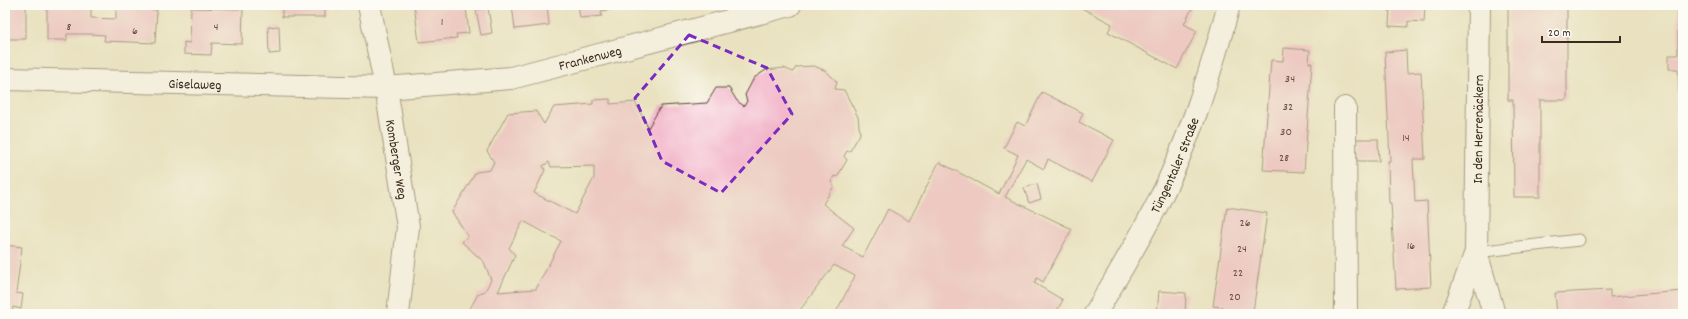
<svg xmlns="http://www.w3.org/2000/svg" width="1688" height="319" font-family="Dekko,sans-serif">
	<style>
		.building { fill: #f1acc4; fill-rule: evenodd }
		.lines { fill: none; stroke-linecap: round; stroke-linejoin: round }
		.lane-casing { stroke: #554536; stroke-width: 13 }
		.street-casing { stroke: #554536; stroke-width: 24 }
		.secondary-casing { stroke: #554536; stroke-width: 24 }
		.lane { stroke: #fff; stroke-width: 11 }
		.street { stroke: #fff; stroke-width: 22 }
		.secondary { stroke: #fff; stroke-width: 22 }
		.marked { fill: none; stroke: #7b2cbf; stroke-width: 3; stroke-dasharray: 8 5; stroke-linejoin: round }
		.labels { text-anchor: middle; stroke-width: 4; stroke-linejoin: round; paint-order: stroke }
		.number-label { font-size: 12px; fill: #684a48 }
		.street-label { font-size: 14px; fill: #3b2a1e; stroke: #fdfcf7 }
	</style>
	<rect width="100%" height="100%" fill="#fdfcf7"/>
	<filter id="ink" filterUnits="userSpaceOnUse"><feTurbulence type="fractalNoise" baseFrequency=".025" numOctaves="2"/><feDisplacementMap in="SourceGraphic" scale="8" xChannelSelector="R" yChannelSelector="G"/><feConvolveMatrix kernelMatrix="1 2 1 2 8 2 1 2 1" color-interpolation-filters="sRGB"/></filter>
	<filter id="wash" filterUnits="userSpaceOnUse"><feTurbulence type="fractalNoise" baseFrequency=".012" numOctaves="4" result="noise"/><feDisplacementMap in="SourceGraphic" scale="16" xChannelSelector="R" yChannelSelector="G"/><feGaussianBlur stdDeviation="0.9" result="paint"/><feColorMatrix in="noise" values="0 0 0 0 0 0 0 0 0 0 0 0 0 0 0 0 0 1.4 0 .05"/><feComposite in="paint" operator="in"/></filter>
	<g filter="url(#wash)">
		<rect width="100%" height="100%" fill="#e9e1bf"/>
		<g id="blocks">
			<path class="building" d="M5,5H26V39H5Z
				M47,5H91V18L116,19V8L157,10L155,43L104,41L105,35L90,34H67V40H47Z
				M282,5H325V17H282Z
				M414,5H436L437,8L453,6V9L466,8L469,33L456,34L457,38L419,42Z
				M512,5H547L549,25L515,29Z
				M578,5H625V8L601,11L602,16L580,18Z
				M1076,5H1194L1184,24L1197,31L1177,69L1108,32L1112,24Z
				M1390,5H1425L1424,22L1408,21V27L1389,26Z
				M1508,5H1567V100H1540V197H1514L1513,100H1508Z
				M1678,5H1683V94H1679L1678,69H1669V55H1678Z
				M191,8L243,9L242,44L212,43L211,55L184,54V42L190,43Z
				M488,8L492,33L481,35L476,10Z
				M279,26L280,53L269,54L268,27Z
				M1284,48L1310,50L1309,63H1312L1304,172L1263,170L1271,60L1283,61Z
				M1406,50L1407,73L1421,72L1425,159H1413L1415,202L1427,201L1431,287L1396,289L1391,203H1389L1388,161H1390L1385,52Z
				M814,66L826,71L837,82L835,89L844,90L858,117L860,134L850,151H847L844,156L847,160L837,177L834,176L831,182L834,186L823,204L854,228L842,246L863,257L888,209L909,221L939,162L999,194L1018,155L1004,148L1017,122L1025,126L1042,92L1083,113L1079,122L1114,140L1092,182L1048,159L1044,169L1026,159L1005,197L1072,229L1043,282L1037,278L1034,283L1063,300L1055,314H835L855,276L834,265L797,314H467L478,294L485,291L491,280L484,262L462,242L468,236L452,212L476,172L490,170L494,162L487,151L508,113L536,111L544,124L554,107L593,104V100L610,99V104L635,102L648,128L661,106L707,103L716,88H729L737,101L744,106L747,101L745,95L754,78L766,70L784,68L793,72L796,67ZM549,162L551,167L594,166V178L575,214L534,193L545,170L543,166ZM523,221L561,241L536,289L498,292L515,255L509,248Z
				M1356,139H1378L1379,161H1357Z
				M1037,184L1041,199L1029,203L1024,188Z
				M1227,207L1267,213L1253,312L1263,314H1222L1223,307L1213,306Z
				M5,245L22,247L16,293L23,294L21,309L13,307L12,314H5Z
				M1610,290V297L1683,291V314H1557L1555,293Z
				M1159,291L1186,293L1185,314H1157Z"/>
		</g>
	</g>
	<g filter="url(#ink)">
		<use href="#blocks" fill-opacity="0" stroke="#554536" stroke-width="1"/>
		<g class="lines">
			<g class="lane-casing">
				<path id="lane" d="M1476,252L1579,240"/>
			</g>
			<g class="street-casing">
				<g id="street">
					<path id="s1" d="M369,5L386,88L408,227L398,314"/>
					<path id="s2" d="M5,79L386,88L511,78L790,5"/>
					<path d="M1345,108L1346,314"/>
					<path d="M1476,252L1494,314"/>
					<path id="s3" d="M1453,314L1476,252L1479,5"/>
				</g>
			</g>
			<g class="secondary-casing">
				<g id="secondary">
					<path id="s4" d="M1095,314C1116,278 1138,242 1157,205C1189,142 1210,74 1229,5"/>
				</g>
			</g>
			<use href="#lane" class="lane"/>
			<use href="#street" class="street"/>
			<use href="#secondary" class="secondary"/>
		</g>
	</g>
	<path d="M0 0H1688V319H0ZM689,35L767,68L792,114L721,193L662,161L635,98Z" fill="#e9e1bf" fill-opacity=".55" fill-rule="evenodd"/>
	<path class="marked" d="M689,35L767,68L792,114L721,193L662,161L635,98Z"/>
	<g class="labels">
		<g class="number-label">
			<text x="442" y="25">1</text>
			<text x="69" y="30">8</text>
			<text x="216" y="30">4</text>
			<text x="135" y="34">6</text>
			<text x="1290" y="82">34</text>
			<text x="1288" y="110">32</text>
			<text x="1286" y="135">30</text>
			<text x="1406" y="141">14</text>
			<text x="1284" y="161">28</text>
			<text x="1245" y="226">26</text>
			<text x="1411" y="249">16</text>
			<text x="1242" y="252">24</text>
			<text x="1238" y="276">22</text>
			<text x="1235" y="300">20</text>
		</g>
		<g class="street-label">
			<text dy="5" stroke="none"><textPath href="#s2" startOffset="588">Frankenweg</textPath></text>
			<text dy="5" stroke="none"><textPath href="#s2" startOffset="190">Giselaweg</textPath></text>
			<text dy="5" stroke="none"><textPath href="#s3" startOffset="189">In den Herrenäckern</textPath></text>
			<text dy="5" stroke="none"><textPath href="#s1" startOffset="157">Komberger Weg</textPath></text>
			<text dy="5" stroke="none"><textPath href="#s4" startOffset="169">Tüngentaler Straße</textPath></text>
		</g>
	</g>
	<rect width="1688" height="319" fill="none" stroke="#fdfcf7" stroke-width="20"/>
	<path d="M1542 36v6h78v-6" fill="none" stroke="#3b2a1e" stroke-width="2"/>
	<text x="1548" y="36" font-size="12" fill="#3b2a1e" stroke="#fdfcf7" stroke-width="3" paint-order="stroke">20 m</text>
</svg>
